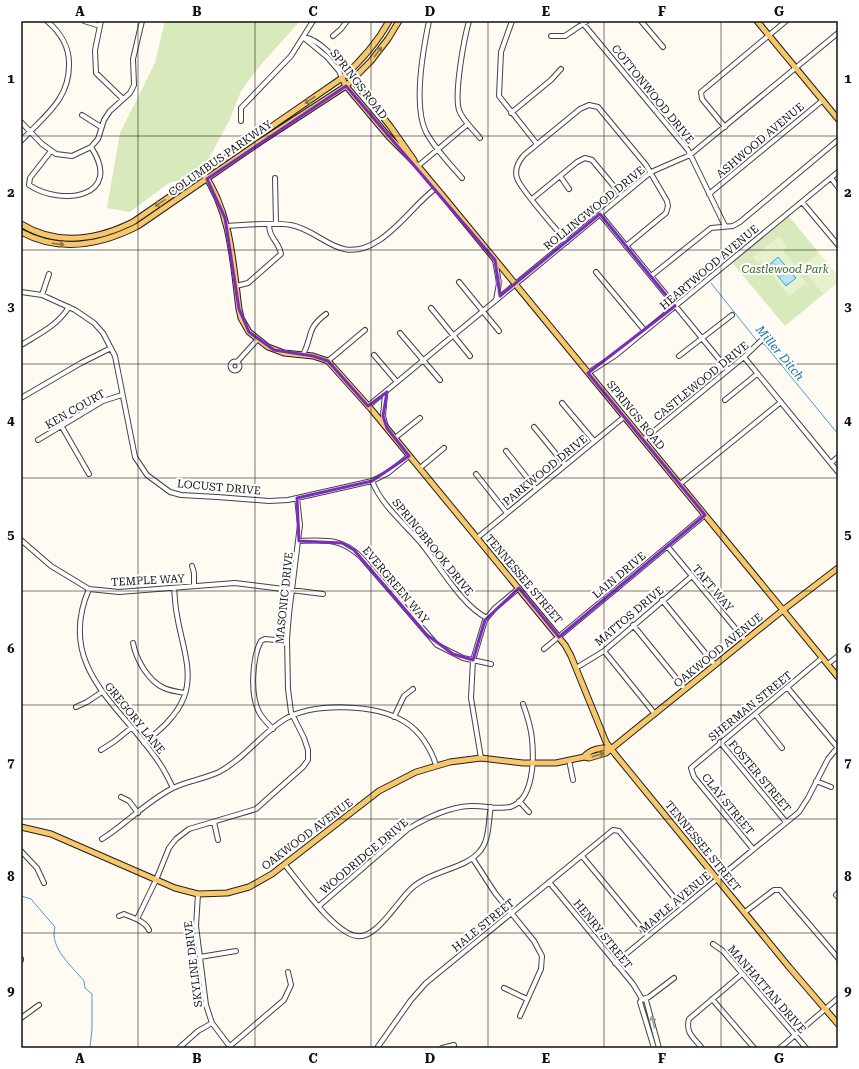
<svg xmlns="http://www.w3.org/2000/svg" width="859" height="1069" font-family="'Roboto Serif',serif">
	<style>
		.grass { fill: #d8e9bc }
		.pitch { fill: #e8f1cd }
		.water { fill: url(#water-waves); stroke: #3fa1cc }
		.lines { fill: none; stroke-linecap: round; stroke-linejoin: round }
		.stream { stroke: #3fa1cc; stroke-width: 1 }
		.minor-casing { stroke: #434343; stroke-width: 6 }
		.major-casing { stroke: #212121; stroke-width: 7 }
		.minor { stroke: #fff; stroke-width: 4 }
		.major { stroke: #f6c76b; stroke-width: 5 }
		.oneway { stroke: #8e7542 }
		.oneway2 { stroke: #9f9f9f }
		.marked { fill: none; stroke: #7b2cbf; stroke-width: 3; stroke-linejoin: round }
		.grid { fill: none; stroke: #101010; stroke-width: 1; stroke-opacity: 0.55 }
		.labels { text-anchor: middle; stroke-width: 4; stroke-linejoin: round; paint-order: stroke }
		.street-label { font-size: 11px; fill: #101010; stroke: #fff }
		.park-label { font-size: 11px; font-style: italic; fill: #356720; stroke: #fff }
		.water-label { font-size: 12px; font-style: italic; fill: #1973a1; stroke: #fff }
		.neatline { fill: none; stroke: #101010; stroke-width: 1.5 }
		.grid-label { font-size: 13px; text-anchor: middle; font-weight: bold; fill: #101010 }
	</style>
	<defs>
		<pattern id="water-waves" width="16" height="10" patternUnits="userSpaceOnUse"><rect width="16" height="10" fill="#b7e4f6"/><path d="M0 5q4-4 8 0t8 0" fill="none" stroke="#9cc3d2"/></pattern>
	</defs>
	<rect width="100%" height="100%" fill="#fffbf2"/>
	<path class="grass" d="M165,21H300L258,68L241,91L230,119L200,175L169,183L130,212L107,208L120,133L155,63Z
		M787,214L838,276V282L785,326L730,260Z"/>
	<path class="pitch" d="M779,236L787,247L784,250V252L802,273L800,275L806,283L789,296L761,261L758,263L753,257Z
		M819,253L838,276V282L823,294L801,267Z"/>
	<path class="water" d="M778,257L796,278L786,286L769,265Z"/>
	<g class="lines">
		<path class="stream" d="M711,283L758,342
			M761,343L765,345L838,434
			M21,896L31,899L55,927C49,948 72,966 84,981L85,988L92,994V1029L90,1048"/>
		<g class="minor-casing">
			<path id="minor" d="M84,21L100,26
				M101,21L95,50L96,73L123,99
				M429,21C423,50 413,106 426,132C435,149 450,164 462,178
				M469,21C464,39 454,93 459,110C463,121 473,129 480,138
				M512,21L501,52L499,96L537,144
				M581,21L688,150L725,226
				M641,21L663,47
				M333,36L341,29L347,21
				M551,36H565L587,21
				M304,37C322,41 336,60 347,73
				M304,38L327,57L339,71L342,78
				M511,113L551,80L561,69
				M82,115L101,127
				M241,121V108L291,56L313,21
				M21,122L42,144L56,154L72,156L91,147L98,139L104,120L110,111L130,93L134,85L133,59L142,21
				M725,127L702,99L701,92L786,21
				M21,141C44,116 70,100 69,63C69,47 60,32 47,21
				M51,151L30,178L29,185C62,207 124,197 91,147
				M418,166L468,124
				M560,176L569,189
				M275,178L276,224
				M831,178L838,187
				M709,194L823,100
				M532,199L577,162L585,158L592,160L622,196
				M802,202L838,245
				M600,214L728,370
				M227,226C248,225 270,222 291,225C323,231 339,266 378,241C400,227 415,204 436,188
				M567,242C557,230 520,189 517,178C514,169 518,162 524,155L580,109L589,105L598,107L646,165L667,201L668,206L666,213L626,246
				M495,260L499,283L496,300
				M596,272L645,331
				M651,276L711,228L733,226L740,222L838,140
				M459,282L499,331
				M236,286L248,283L281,254C279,241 269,239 269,224
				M21,292L42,295L75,310L94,323L103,333L115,356L135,457L147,475L170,492L181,495L217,497L269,501L288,500L372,481L388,473L409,456
				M42,295L49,274
				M431,308L470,356
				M400,333L440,380
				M21,345C39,334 57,326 69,307
				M303,355C313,335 306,329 326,314
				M374,355L397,382
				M679,356L732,315
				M744,357L838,472
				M328,361L365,330
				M230.5 366a4.5 4.5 0 1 1 9 0a4.5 4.5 0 1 1-9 0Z
				M237,362L257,340
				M588,373L616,355L838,172
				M385,394L383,416L386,427
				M21,398L81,363L111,348
				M725,400L757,374
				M562,403L594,441
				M368,406L651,172L690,155L838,33
				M62,427L89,474
				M534,427L565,465
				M395,438L420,418
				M38,440L103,401L122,395
				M643,440L744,357L768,334
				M506,451L536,489
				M831,463L838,457
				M420,468L444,448
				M476,474L507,513
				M372,481C382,506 404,523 421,543C439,565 462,606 487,618
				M680,484L781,402
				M477,538L624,417
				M21,540L51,566L89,589L119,592L235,583L323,594
				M299,541C326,540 342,538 362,558L437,645L463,658L491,664
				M668,547L745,640
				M192,566L194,573V586
				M89,589C55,668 122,706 160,764C165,771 169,780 173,788
				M662,600L715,665
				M633,625L685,689
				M133,643C136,659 148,681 164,688C171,691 178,692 185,693
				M544,649L705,515
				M604,651L655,714
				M828,664L838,656
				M576,668L604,651L692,576
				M787,687L838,748
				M76,707L87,702L102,692
				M755,714L782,748
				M394,717L404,696L413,689
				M273,729C268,724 262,718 259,712C250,695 252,657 261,641L265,639L287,641
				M720,742L786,822
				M144,743C159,731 177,716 184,697C194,671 181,642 177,615C175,606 175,597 174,588
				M101,750L115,741L131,728
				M481,758L471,698L473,660L485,620L495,608L519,588
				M569,760L573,780
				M816,781L831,787
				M121,797L129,801L138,813
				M519,801L529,812
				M214,822L218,840
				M102,839C126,824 147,801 173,788C187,781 204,779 219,772C244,759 261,734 285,719C315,702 376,704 405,722C420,731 431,749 436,765
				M753,849L694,777L691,768L822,658
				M21,851L37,868L44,883
				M582,856L648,936
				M473,859L495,893L534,941L542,956L541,969L520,1016
				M285,865C299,882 335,934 357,936C377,939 398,900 412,888C432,870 466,869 480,851C490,839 488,821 491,807
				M549,882L633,984L642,999L646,1000L659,1048
				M838,893L836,895L838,897
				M198,894L196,926L206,1005L212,1023L231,1048
				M319,906L408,829C426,818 449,807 470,806C483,805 497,810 510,807C534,800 534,759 532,739C531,727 527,715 523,704
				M745,912L774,890H780L838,958
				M119,916L124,914C133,918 145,921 149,930
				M137,919L156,880L169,848L176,839L189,829L256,809L303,767L308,760V750L304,738L291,712L288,689L287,639L289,614L300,525L297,498
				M713,944L723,951L806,1048
				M200,957L236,951
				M21,960V959
				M615,963L799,812L808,798L828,759L838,747
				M504,988L527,999
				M642,999L640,1002L654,1048
				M643,999L649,997L674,978
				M712,999L754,1048
				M21,1018L39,1005
				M230,1046L284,1000L291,985L288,972
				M179,1048L198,1031L212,1023
				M377,1048L411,1000L426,983L613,830L619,831L682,907
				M442,1048L454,1045
				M702,1048C694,1038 685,1033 689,1019L742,974
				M780,1048L838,998"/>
		</g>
		<g class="major-casing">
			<path id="major" d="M757,21L838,119
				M347,73L390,126L414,160
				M342,78L346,86L389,137L418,166L443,196L838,677
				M204,174C231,213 233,263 239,309L241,318L249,332L268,347L284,353L313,356L328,361L371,409L565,645L571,656L606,742L615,754L789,967L838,1024
				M21,224C57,246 97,240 133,222L342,78C361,61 377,43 389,21
				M21,232C60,253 101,245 138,226L260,142L346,86L371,61L388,39L399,21
				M584,757C590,749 602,747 610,748
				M21,827L51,834L175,888L198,894L227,893L249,887L272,874L379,791L416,772L450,762L481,758L523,763H556L584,757L589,758L606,753L783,610L838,568"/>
		</g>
		<use href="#minor" class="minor"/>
		<use href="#major" class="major"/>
	</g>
	<defs><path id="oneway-shaft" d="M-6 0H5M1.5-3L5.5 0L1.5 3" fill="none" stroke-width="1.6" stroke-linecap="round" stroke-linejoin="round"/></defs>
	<g class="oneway">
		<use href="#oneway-shaft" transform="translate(378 52) rotate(-52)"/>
		<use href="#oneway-shaft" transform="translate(310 100) rotate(145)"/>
		<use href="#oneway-shaft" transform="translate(160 203) rotate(146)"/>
		<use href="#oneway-shaft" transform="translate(58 244) rotate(7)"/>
		<use href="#oneway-shaft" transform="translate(598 755) rotate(-18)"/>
	</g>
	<g class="oneway2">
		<use href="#oneway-shaft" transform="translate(499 280) rotate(89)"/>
		<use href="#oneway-shaft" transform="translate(653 1022) rotate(-105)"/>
	</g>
	<path class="marked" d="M346,86L495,260L500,296L600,214L675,306L588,373L705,515L559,637L519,588L485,620L473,660L453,654L427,635L354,550L342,543L299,541L297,498L372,481L409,456L387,428L383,416L387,392L368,406L328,361L313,356L274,350L249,332L239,309L225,218L207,179Z"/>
	<path class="grid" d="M138,21V1048M255,21V1048M371,21V1048M488,21V1048M604,21V1048M721,21V1048M21,136H838M21,250H838M21,364H838M21,478H838M21,591H838M21,705H838M21,819H838M21,933H838"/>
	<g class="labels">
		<g class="street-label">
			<text transform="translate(359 84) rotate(52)" y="4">SPRINGS ROAD</text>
			<text transform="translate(653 94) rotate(51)" y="4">COTTONWOOD DRIVE</text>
			<text transform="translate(760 140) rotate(-40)" y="4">ASHWOOD AVENUE</text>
			<text transform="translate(220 158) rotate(-35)" y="4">COLUMBUS PARKWAY</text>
			<text transform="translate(594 208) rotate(-39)" y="4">ROLLINGWOOD DRIVE</text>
			<text transform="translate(709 267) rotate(-40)" y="4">HEARTWOOD AVENUE</text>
			<text transform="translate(701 381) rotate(-39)" y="4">CASTLEWOOD DRIVE</text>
			<text transform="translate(75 409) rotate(-30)" y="4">KEN COURT</text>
			<text transform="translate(636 415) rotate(51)" y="4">SPRINGS ROAD</text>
			<text transform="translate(545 470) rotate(-39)" y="4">PARKWOOD DRIVE</text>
			<text transform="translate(219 487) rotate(5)" y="4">LOCUST DRIVE</text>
			<text transform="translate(433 547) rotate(51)" y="4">SPRINGBROOK DRIVE</text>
			<text transform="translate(619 575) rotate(-40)" y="4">LAIN DRIVE</text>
			<text transform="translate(524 579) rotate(50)" y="4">TENNESSEE STREET</text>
			<text transform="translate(148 580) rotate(-3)" y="4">TEMPLE WAY</text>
			<text transform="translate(396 585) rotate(50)" y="4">EVERGREEN WAY</text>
			<text transform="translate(713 588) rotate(50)" y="4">TAFT WAY</text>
			<text transform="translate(284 598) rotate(-84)" y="4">MASONIC DRIVE</text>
			<text transform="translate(629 616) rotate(-40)" y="4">MATTOS DRIVE</text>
			<text transform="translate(718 650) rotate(-39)" y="4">OAKWOOD AVENUE</text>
			<text transform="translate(750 706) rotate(-39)" y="4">SHERMAN STREET</text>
			<text transform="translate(135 718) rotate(51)" y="4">GREGORY LANE</text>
			<text transform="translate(760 776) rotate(50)" y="4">FOSTER STREET</text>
			<text transform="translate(728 804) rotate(51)" y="4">CLAY STREET</text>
			<text transform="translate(307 834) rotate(-37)" y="4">OAKWOOD AVENUE</text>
			<text transform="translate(703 846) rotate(51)" y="4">TENNESSEE STREET</text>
			<text transform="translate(364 856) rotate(-40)" y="4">WOODRIDGE DRIVE</text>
			<text transform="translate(675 902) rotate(-40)" y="4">MAPLE AVENUE</text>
			<text transform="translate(483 925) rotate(-39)" y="4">HALE STREET</text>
			<text transform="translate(603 934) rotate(51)" y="4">HENRY STREET</text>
			<text transform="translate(193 964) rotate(-97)" y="4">SKYLINE DRIVE</text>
			<text transform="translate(767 989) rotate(49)" y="4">MANHATTAN DRIVE</text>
		</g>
		<g class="park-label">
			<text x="785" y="273">Castlewood Park</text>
		</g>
		<g class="water-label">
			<text transform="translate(780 353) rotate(50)" y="4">Miller Ditch</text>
		</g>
	</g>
	<rect width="859" height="1069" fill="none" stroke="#ffffff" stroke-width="44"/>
	<rect x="22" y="22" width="815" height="1025" class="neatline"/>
	<g class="grid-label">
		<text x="80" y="16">A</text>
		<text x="197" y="16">B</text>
		<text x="313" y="16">C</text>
		<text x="430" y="16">D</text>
		<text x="546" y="16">E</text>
		<text x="662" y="16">F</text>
		<text x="779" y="16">G</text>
		<text x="11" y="83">1</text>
		<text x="848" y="83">1</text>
		<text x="11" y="197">2</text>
		<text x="848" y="197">2</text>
		<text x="11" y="311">3</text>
		<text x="848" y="311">3</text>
		<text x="11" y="425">4</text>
		<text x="848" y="425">4</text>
		<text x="11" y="539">5</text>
		<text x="848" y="539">5</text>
		<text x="11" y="653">6</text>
		<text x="848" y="653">6</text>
		<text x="11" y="767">7</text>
		<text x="848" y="767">7</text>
		<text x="11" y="881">8</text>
		<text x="848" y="881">8</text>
		<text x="11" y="995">9</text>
		<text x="848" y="995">9</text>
		<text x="80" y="1063">A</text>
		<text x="197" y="1063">B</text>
		<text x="313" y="1063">C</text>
		<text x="430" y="1063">D</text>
		<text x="546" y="1063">E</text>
		<text x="662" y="1063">F</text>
		<text x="779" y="1063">G</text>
	</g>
</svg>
